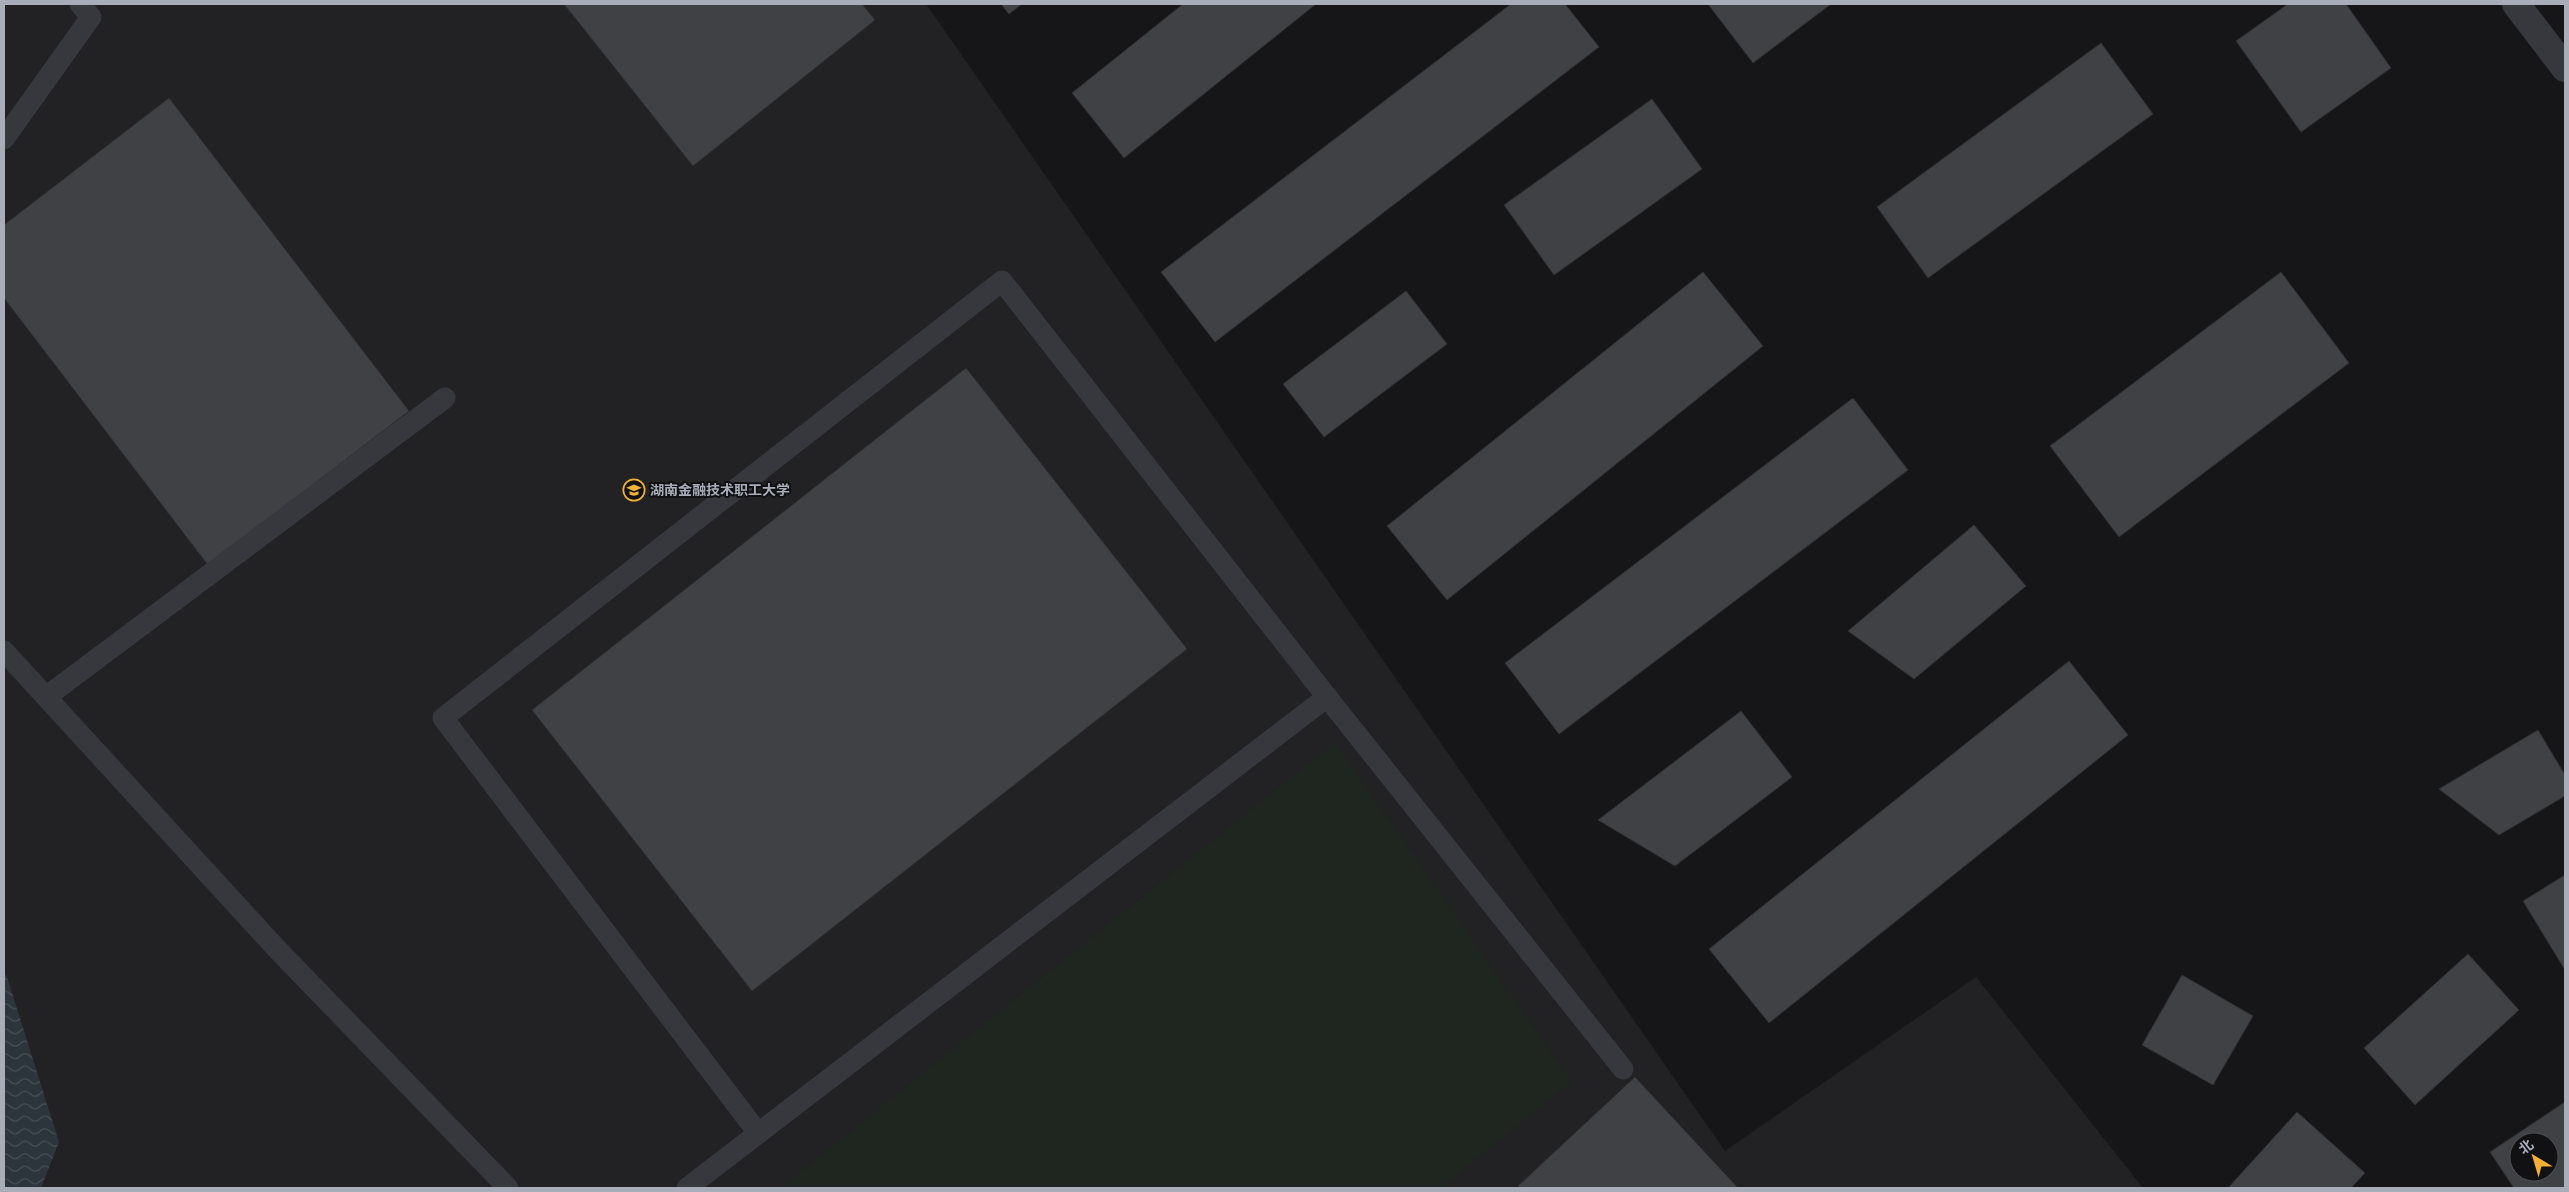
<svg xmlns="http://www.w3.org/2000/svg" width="2569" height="1192" font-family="'Varela Round','Noto Sans SC',sans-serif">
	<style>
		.built { fill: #222225 }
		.green { fill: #1e261f }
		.water { fill: url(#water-waves) }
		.building { fill: #404145; stroke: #303034; fill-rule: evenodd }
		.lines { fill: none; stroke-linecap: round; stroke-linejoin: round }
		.service { stroke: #37383d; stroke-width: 21 }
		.tertiary { stroke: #37383d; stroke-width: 28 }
		.labels { text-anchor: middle; stroke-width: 4; stroke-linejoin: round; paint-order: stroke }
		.poi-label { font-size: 14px; font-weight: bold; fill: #a8adb8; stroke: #111113; text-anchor: start }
	</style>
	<defs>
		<pattern id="water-waves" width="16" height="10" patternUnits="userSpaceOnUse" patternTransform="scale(1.25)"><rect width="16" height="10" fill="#2c353c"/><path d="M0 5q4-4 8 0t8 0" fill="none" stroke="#485056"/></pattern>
	</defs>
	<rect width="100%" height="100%" fill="#161618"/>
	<path class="built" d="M4,4H926L1725,1151L1976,977L2143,1188H4Z"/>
	<path class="green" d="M1335,742L1572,1082L1447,1183L1451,1188H780Z"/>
	<path class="water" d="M4,973L7,977L59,1142L41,1188H4Z"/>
	<path class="building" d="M564,4H862L875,20L693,166Z
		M1001,4H1022L1009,14Z
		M1183,4H1316L1124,158L1072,93Z
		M1511,4H1565L1599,47L1215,342L1161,272Z
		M1708,4H1831L1753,63Z
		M2288,4H2346L2391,68L2301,132L2236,41Z
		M2101,43L2153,114L1928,278L1877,207Z
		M169,98L409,411L208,565L4,298V225Z
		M1652,99L1702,169L1554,275L1504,205Z
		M1703,272L1763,346L1447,600L1387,526Z
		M2281,272L2349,363L2119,537L2050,446Z
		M1406,291L1447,344L1324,437L1283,384Z
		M966,368L1187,649L752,991L532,710Z
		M1853,398L1908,470L1559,734L1505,663Z
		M1974,525L2026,586L1914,679L1848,631Z
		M2069,661L2128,735L1769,1023L1709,949Z
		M1741,711L1792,777L1675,866L1598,820Z
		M2538,730L2565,775V796L2499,835L2439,789Z
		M2565,875V970L2523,901Z
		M2468,954L2519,1010L2415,1105L2364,1048Z
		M2182,975L2253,1016L2213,1085L2142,1045Z
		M1635,1077L1738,1188H1521L1518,1186Z
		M2565,1102V1188H2514L2490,1152ZM2519,1142H2549V1172H2519Z
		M2297,1112L2365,1173L2351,1188H2228Z"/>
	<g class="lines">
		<path class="service" d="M4,139L91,17L80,4
			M4,651L275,947L508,1188
			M46,697L445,398
			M758,1133L443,718L1002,281L1327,697L1623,1069
			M687,1188L1327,697"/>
		<path class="tertiary" d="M2516,4L2565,68"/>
	</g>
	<defs>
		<g id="school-ring" transform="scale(1.125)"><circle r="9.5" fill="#111113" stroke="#f2b134" stroke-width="1.5"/><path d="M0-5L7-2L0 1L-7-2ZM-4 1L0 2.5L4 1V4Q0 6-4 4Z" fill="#f2b134"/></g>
	</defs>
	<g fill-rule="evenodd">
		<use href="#school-ring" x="634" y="490"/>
	</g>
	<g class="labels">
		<g class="poi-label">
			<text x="650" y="495">湖南金融技术职工大学</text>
		</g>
	</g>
	<rect width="2569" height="1192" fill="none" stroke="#a8adb8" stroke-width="10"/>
	<g transform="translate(2534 1157) rotate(322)"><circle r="24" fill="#111113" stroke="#4d4f55"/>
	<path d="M0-4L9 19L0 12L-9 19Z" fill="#f2b134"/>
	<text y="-8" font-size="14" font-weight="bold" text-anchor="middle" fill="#a8adb8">北</text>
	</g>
</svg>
